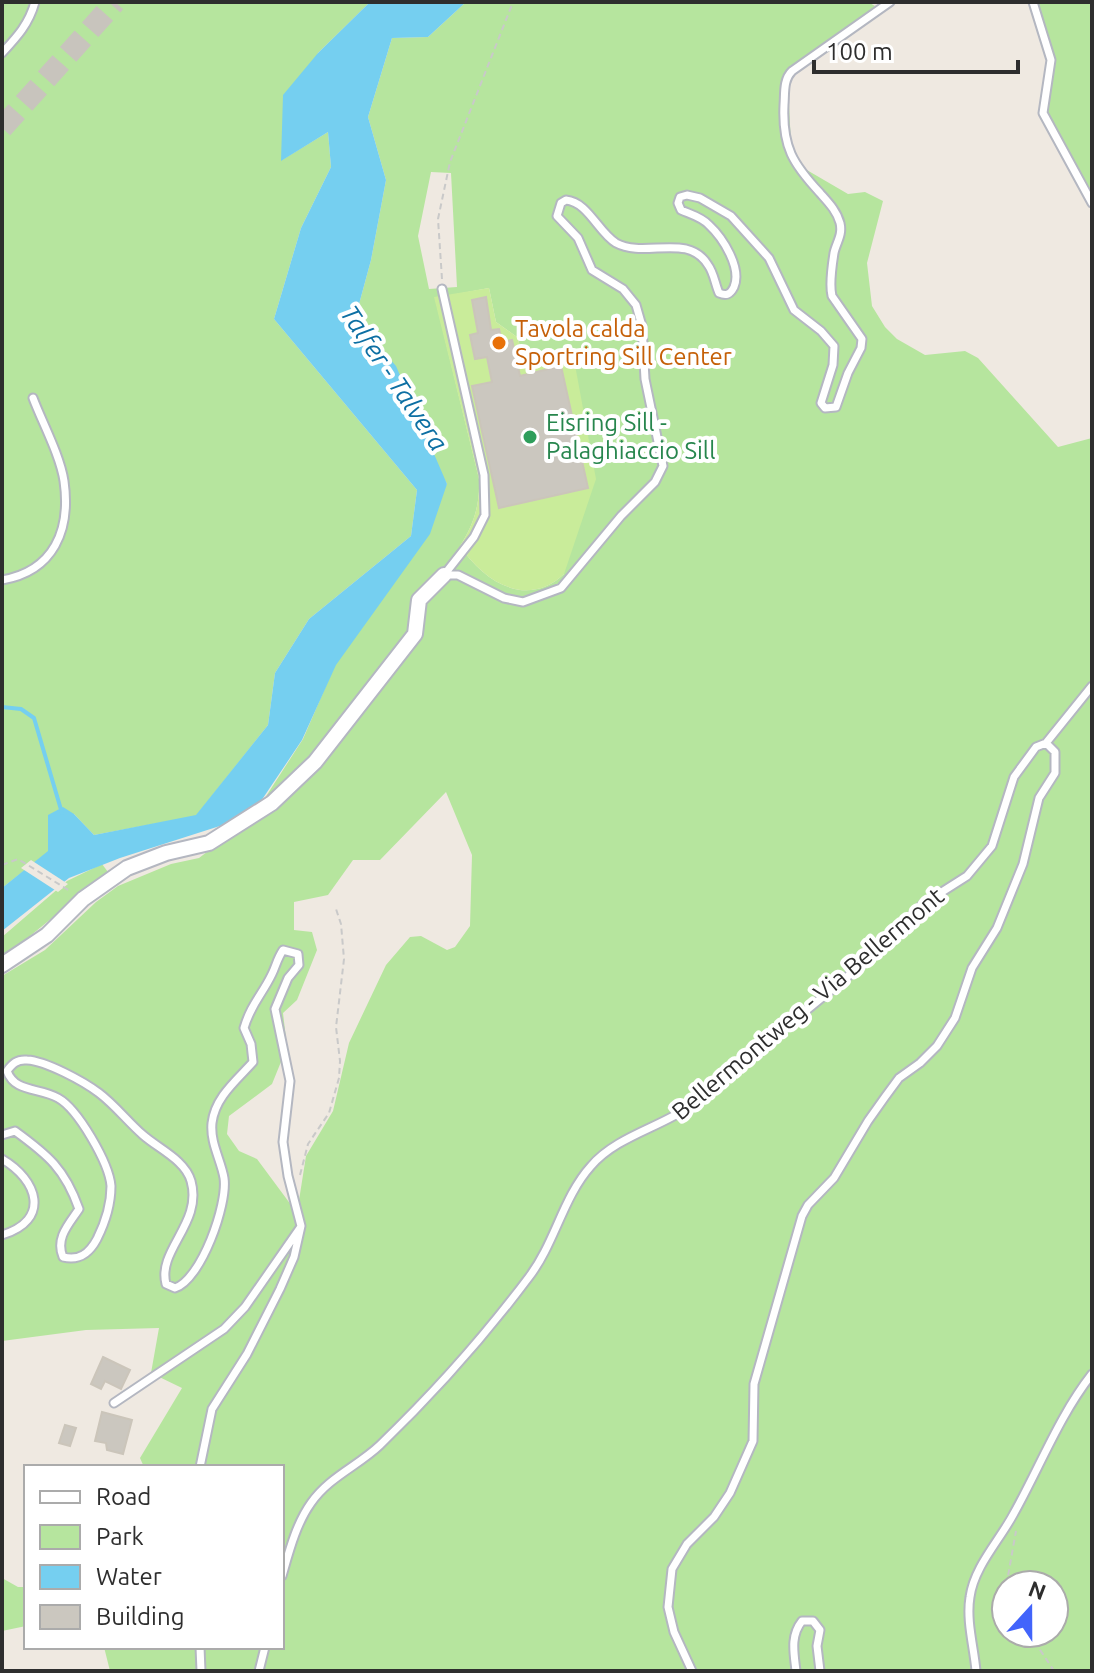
<svg xmlns="http://www.w3.org/2000/svg" width="1094" height="1673" font-family="Ubuntu,sans-serif">
	<style>
		.green { fill: #b6e59e; fill-rule: evenodd }
		.pitch { fill: #c9ec9a }
		.water { fill: #75cff0 }
		.pier { fill: #efe9e1 }
		.lines { fill: none; stroke-linecap: round; stroke-linejoin: round }
		.stream { stroke: #75cff0; stroke-width: 4 }
		.building { fill: #cbc7bf; stroke: #cbc5ba; stroke-width: 2 }
		.primary-tunnel { stroke: #c8c4bd; stroke-width: 22; stroke-dasharray: 22 11; stroke-linecap: butt }
		.service-casing { stroke: #b4b7c1; stroke-width: 11 }
		.minor-casing { stroke: #b4b7c1; stroke-width: 18 }
		.path { stroke: #c9c9c9; stroke-width: 2; stroke-dasharray: 6 4; stroke-linecap: butt }
		.service { stroke: #fff; stroke-width: 7 }
		.minor { stroke: #fff; stroke-width: 14 }
		.food-dot { fill: #e8710a; stroke: #fff; stroke-width: 3 }
		.leisure-dot { fill: #2e9e5b; stroke: #fff; stroke-width: 3 }
		.labels { text-anchor: middle; stroke-width: 8; stroke-linejoin: round; paint-order: stroke }
		.food-label { font-size: 24px; fill: #c56008; stroke: #fff; text-anchor: start }
		.leisure-label { font-size: 24px; fill: #27864d; stroke: #fff; text-anchor: start }
		.street-label { font-size: 24px; fill: #2e2e2e; stroke: #fff }
		.water-label { font-size: 26px; font-style: italic; fill: #0d6fa3; stroke: #fff }
	</style>
	<rect width="100%" height="100%" fill="#efe9e1"/>
	<path class="green" d="M2,2H370L318,53L282,160L328,132L331,167L301,228L274,319L417,490L411,536L309,619L275,673L268,725L196,816L94,835L74,814L48,815V852L2,888Z
		M466,2H868L875,6L799,71L791,65L784,79L788,84L791,145L800,166L848,194L865,192L883,201L867,263L872,306L885,327L897,339L925,355L965,351L978,358L1058,447L1092,438V1671H110L104,1647H282V1467H144L140,1458L182,1388L151,1373L159,1328L86,1330L2,1341V976L45,950L96,902L118,886L171,864L199,858L252,818L303,739L335,665L447,484L355,319L371,260L386,180L368,117L392,38L428,37ZM431,172L451,173L457,287L429,289L418,236ZM489,288L496,322L517,337L525,361L573,355L564,574C527,609 484,582 460,546C474,524 480,505 479,479L435,298ZM446,792L472,855L470,926L455,947L447,950L421,936L410,937L386,965L349,1043L333,1111L306,1156L297,1213L257,1159L239,1151L227,1134L229,1116L272,1084L287,1047L283,1013L297,1000L317,950L312,932L294,930V902L328,895L353,860H380ZM1006,1585H1054V1633H1006Z
		M1036,2H1092V206L1039,106L1048,63L1038,31Z
		M102,864L108,872C72,900 39,931 2,957V937L67,881Z
		M2,1578L18,1587H26V1626L2,1631Z"/>
	<path class="pitch" d="M489,288L496,322L517,337L525,361L573,354L596,479L564,574C527,609 484,582 460,546C474,524 480,505 479,479L434,297Z"/>
	<path class="water" d="M370,2H466L428,37L392,38L368,117L386,180L371,260L355,319L396,366L447,484L430,534L336,665L302,740L251,816L120,858L69,878L2,931V888L48,851V815L63,807L74,814L94,835L196,815L268,725L275,673L309,619L411,536L417,490L274,319L301,228L331,167L328,132L281,161L283,95L318,53Z"/>
	<path class="pier" d="M31,860L68,884L58,892L21,868Z"/>
	<g class="lines">
		<path class="stream" d="M2,707L21,709L34,718L62,813"/>
	</g>
	<path class="building" d="M486,297L491,330L499,329L502,342L512,340L520,376L561,366L588,488L499,508L472,386L492,382L487,357L475,359L470,335L478,333L472,300Z
		M103,1357L130,1370L121,1389L105,1381L101,1389L91,1384Z
		M102,1412L132,1420L123,1454L107,1450L106,1443L95,1441Z
		M65,1425L76,1428L70,1446L59,1443Z"/>
	<g class="lines">
		<path class="primary-tunnel" d="M2,128L115,2"/>
		<g class="service-casing">
			<path id="service" d="M1033,2L1051,60L1043,113L1092,203
				M2,53C17,37 29,24 35,2
				M442,289L484,475L485,515L474,537L444,575
				M444,575H458L504,598L523,602L561,588L621,516L655,482L663,466L645,379L642,326L636,305L623,289L592,270L578,238L557,216L561,203L566,200C588,202 598,232 616,243C645,259 688,232 708,265C714,273 715,284 719,293C726,296 730,295 734,287C742,268 723,238 709,225C702,217 690,214 681,210L678,203L680,197L687,195L700,198L731,216L769,258L794,310L821,331L834,346L833,365L821,403L825,408L836,407L848,373L861,348L862,339L832,296C829,284 832,266 834,253C836,243 843,235 840,223C837,211 828,202 820,193C793,164 782,147 784,105C785,93 783,80 792,71L890,2
				M2,580C54,571 71,530 64,481C60,455 42,422 33,398
				M1046,743L1092,686
				M2,1135L15,1131C48,1155 65,1169 79,1209C69,1224 55,1238 63,1257C79,1261 89,1254 97,1239C105,1223 111,1204 111,1186C109,1163 78,1109 58,1098C39,1087 15,1093 7,1071C12,1064 17,1059 27,1060C46,1061 83,1081 99,1093C115,1105 128,1122 143,1135C159,1149 185,1160 191,1181C203,1223 157,1250 166,1284L175,1288C201,1280 228,1204 224,1178C221,1160 210,1143 212,1123C215,1097 237,1080 253,1062L251,1044L244,1028C251,1004 262,995 272,974C276,966 277,959 283,950L298,954L299,965L288,978L275,1009L290,1081L283,1142L288,1176L301,1226L294,1257L280,1289L247,1354L212,1409L200,1467
				M2,1159C38,1180 51,1220 2,1235
				M114,1403L224,1329L245,1307L300,1228
				M282,1576C289,1552 296,1524 311,1503C329,1477 358,1466 380,1445C434,1393 484,1337 529,1277C555,1243 563,1197 591,1166C616,1137 658,1128 689,1107L870,958L923,904L967,876L992,846L1014,777L1036,747L1046,743L1055,752V773L1039,798L1023,864L997,928L972,968L955,1018L937,1046L920,1063L899,1078L885,1097L868,1121L834,1178L808,1205L802,1216L754,1384L753,1441L730,1493L714,1517L687,1544L672,1569L668,1607L674,1632L692,1671
				M200,1647L201,1671
				M259,1671L265,1647
				M796,1671C794,1653 790,1636 802,1621H813L820,1630L817,1646L820,1671
				M976,1671C974,1647 966,1621 970,1597C974,1567 999,1541 1013,1515C1039,1469 1059,1416 1092,1374"/>
		</g>
		<g class="minor-casing">
			<path id="minor" d="M2,965L47,935L83,899L127,868L166,853L209,843L272,803L315,762L415,634L419,600L444,575"/>
		</g>
		<path class="path" d="M442,279L438,219L450,162L513,2
			M2,865L18,859L70,891
			M300,1175L308,1144L329,1113L339,1078L340,1061L336,1027L344,959L341,924L336,909
			M1010,1585L1008,1576L1016,1531
			M1029,1633L1054,1671"/>
		<use href="#service" class="service"/>
		<use href="#minor" class="minor"/>
	</g>
	<circle class="food-dot" cx="499" cy="343" r="8"/>
	<circle class="leisure-dot" cx="530" cy="437" r="8"/>
	<g class="labels">
		<g class="food-label">
			<text x="515" y="337">Tavola calda<tspan x="515" dy="28">Sportring Sill Center</tspan></text>
		</g>
		<g class="leisure-label">
			<text x="546" y="431">Eisring Sill -<tspan x="546" dy="28">Palaghiaccio Sill</tspan></text>
		</g>
		<g class="street-label">
			<text transform="translate(808 1004) rotate(-40)" y="8">Bellermontweg - Via Bellermont</text>
		</g>
		<g class="water-label">
			<text transform="translate(394 378) rotate(56)" y="9">Talfer - Talvera</text>
		</g>
	</g>
	<rect width="1094" height="1673" fill="none" stroke="#2e2e2e" stroke-width="8"/>
	<rect x="24" y="1465" width="260" height="184" fill="#ffffff" stroke="#ababab" stroke-width="2"/>
	<rect x="40" y="1491" width="40" height="12" fill="#ffffff" stroke="#ababab" stroke-width="2"/>
	<text x="96" y="1505" font-size="24" fill="#2e2e2e">Road</text>
	<rect x="40" y="1525" width="40" height="24" fill="#b6e59e" stroke="#ababab" stroke-width="2"/>
	<text x="96" y="1545" font-size="24" fill="#2e2e2e">Park</text>
	<rect x="40" y="1565" width="40" height="24" fill="#75cff0" stroke="#ababab" stroke-width="2"/>
	<text x="96" y="1585" font-size="24" fill="#2e2e2e">Water</text>
	<rect x="40" y="1605" width="40" height="24" fill="#cbc7bf" stroke="#ababab" stroke-width="2"/>
	<text x="96" y="1625" font-size="24" fill="#2e2e2e">Building</text>
	<g transform="translate(1030 1609) rotate(21)"><circle r="38" fill="#ffffff" stroke="#ababab" stroke-width="2"/>
	<path d="M0-6L14 30L0 20L-14 30Z" fill="#4264fb"/>
	<text y="-12" font-size="22" font-weight="bold" text-anchor="middle" fill="#2e2e2e">N</text>
	</g>
	<path d="M814 60v12h204v-12" fill="none" stroke="#2e2e2e" stroke-width="4"/>
	<text x="826" y="60" font-size="24" fill="#2e2e2e" stroke="#ffffff" stroke-width="6" paint-order="stroke">100 m</text>
</svg>
